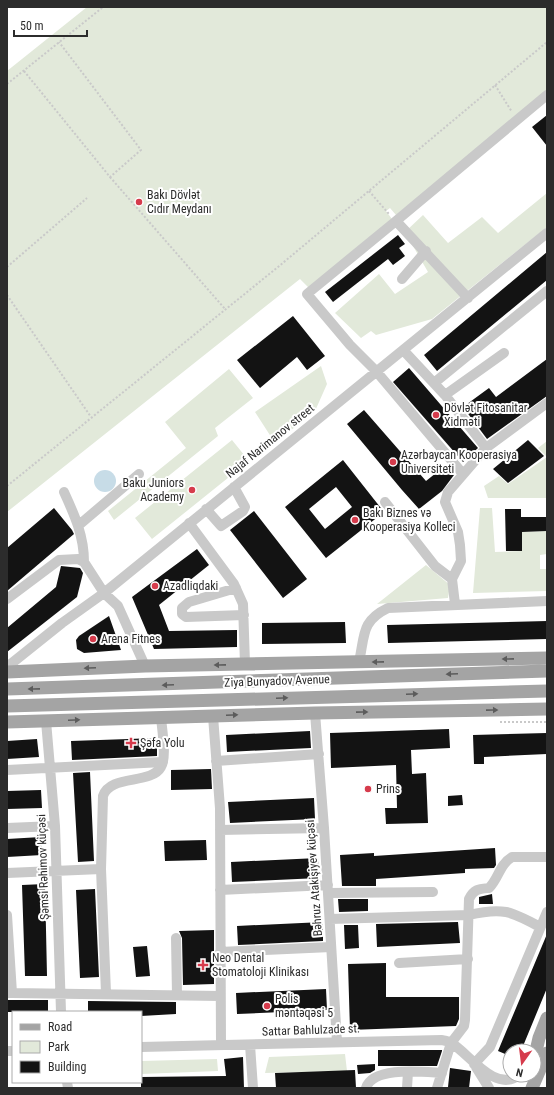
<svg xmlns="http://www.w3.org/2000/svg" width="554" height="1095" font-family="'Roboto Condensed',sans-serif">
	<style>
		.green { fill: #e2e9da }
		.water { fill: #c7dce7 }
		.building { fill: #131313; fill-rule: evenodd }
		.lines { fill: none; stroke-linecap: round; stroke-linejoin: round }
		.path { stroke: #c9c9c9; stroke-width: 2; stroke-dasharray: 2 2; stroke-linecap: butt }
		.minor { stroke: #c9c9c9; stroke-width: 10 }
		.major { stroke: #a4a4a4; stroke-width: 13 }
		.oneway { fill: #5c5c5c }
		.poi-dot { fill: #d63b4c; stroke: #fff; stroke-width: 1.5 }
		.labels { text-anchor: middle; stroke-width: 4; stroke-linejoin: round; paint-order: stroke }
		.poi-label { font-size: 12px; fill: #2c2c2c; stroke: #fff; text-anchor: start }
		.street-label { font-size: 12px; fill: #2c2c2c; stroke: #fff }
	</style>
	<rect width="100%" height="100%" fill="#fff"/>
	<path class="green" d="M87,7H547V92L396,215L390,208L386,211L392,219L309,288L300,279L7,512V71Z
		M547,193V227L432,319L376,335L371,331L361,338L335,313L379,274L395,294L428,272L405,232L423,215L448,243L482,217L498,233Z
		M321,366L327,384L315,411L275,443L255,412Z
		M229,369L253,398L215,428L218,436L114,520L108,511L186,448L165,422Z
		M232,440L249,461L152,539L135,518Z
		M547,441L546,498H488L484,486L499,476L508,484L547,457L538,448Z
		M480,508H492L495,552L522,551V532L547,531V554L540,555V569H547V591L473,593Z
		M426,565L450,585L448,598L377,604Z
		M345,1054L347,1071L265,1073L269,1057Z
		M217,1059L218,1071L141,1074V1061Z"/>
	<path class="water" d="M94 481a11 11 0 1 1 22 0a11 11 0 1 1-22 0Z"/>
	<path class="building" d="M547,115V146L532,127Z
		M398,235L405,244L399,248L405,256L393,265L388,259L333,302L325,292Z
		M547,252V280L437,371L424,355Z
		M293,316L325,356L307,370L297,357L260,388L237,360Z
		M547,359V396L487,439L463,407L489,388L496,397Z
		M409,368L478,448L463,462L393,382Z
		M364,410L426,481L446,465L454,475L442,491L419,509L402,490L347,424Z
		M528,440L544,456L508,483L493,469Z
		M343,460L384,512L326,558L285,507ZM336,487L352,507L325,529L309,509Z
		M54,508L72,530L74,534L7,591V548Z
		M505,509H521V517H547V531L522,532V551H506Z
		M254,511L307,579L283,598L230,530Z
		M197,549L209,565L159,605L169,631L237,630V647L154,649L132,597Z
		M61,566L80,568L83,573L77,597L7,652V628L56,587Z
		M109,616L121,650L84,653L77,649L76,640L79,636Z
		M547,621V639L388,643L387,625Z
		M345,622L346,643L262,644V623Z
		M449,729L450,748L411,750L412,774L426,773L428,823L386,824L385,808H397L396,765L331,768L330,733Z
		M310,731L311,748L227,752L226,735Z
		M547,733V754L484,757V764H474L473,735Z
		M157,738V756L72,760L71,741Z
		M37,739L39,757L7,759V741Z
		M211,769L212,789L171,790V770Z
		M90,772L94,861L78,862L73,773Z
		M41,790L42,808L7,809V791Z
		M462,795L463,805L448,806V796Z
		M314,798L315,819L230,823L228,802Z
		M41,837L42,855L7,857V839Z
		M206,840L207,860L165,861L164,841Z
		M495,848L496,865L494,868L465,869V873L376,879V886H342L340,855L374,853V856Z
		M318,858L319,878L232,882L231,862Z
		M45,884L47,976H25L22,885Z
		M95,889L99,977L80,978L76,890Z
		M492,894L493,904H479V897Z
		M338,899H368V911L339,912Z
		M323,922V941L238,945L237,926Z
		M458,922L460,943L377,947L376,924Z
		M344,925H358L359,948L345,949Z
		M214,930V984L183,985L182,938L179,931Z
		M547,934V988L521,1051H510V1056L498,1051Z
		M147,946L150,976L136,977L133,947Z
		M386,963V997H459V1019L456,1026L350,1030L348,964Z
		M326,989L327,1010L237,1014L236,993Z
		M7,1000H48V1012H7Z
		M88,1001L176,1002V1014L141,1016V1012H88Z
		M378,1050H442V1051L437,1066H378Z
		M243,1057L244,1088H141V1077L226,1076L224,1059Z
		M375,1064V1070L370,1073L358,1074L357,1065Z
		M450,1068L471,1071L469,1088L448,1087Z
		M355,1070L356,1088H276L275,1073Z"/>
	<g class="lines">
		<path class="path" d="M24,71L110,177L141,150L59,42
			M7,84L103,7
			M495,85L512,112
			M110,177L225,309
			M369,191L389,214
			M7,267L87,198
			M7,295L91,417
			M7,486L278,267L547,42
			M500,722H547"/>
		<path class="minor" d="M396,221L307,294L350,345L376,371L463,474
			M402,279L426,251
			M468,298L396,221L547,95
			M404,351L445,395L486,448
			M434,383L547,291
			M445,395L504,353
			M64,492C75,516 84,536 84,562
			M385,502L435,566L452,579
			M206,509L221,526L243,511L245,507L234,487
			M189,523L234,584L243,604L245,664
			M79,525L139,474
			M236,588L189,602L182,608V614L186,617L244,615
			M7,599L59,560L78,559L84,562L104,593L118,606L145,666
			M455,604L452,579L461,561L460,545L458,532L445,502L448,492L486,448L547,403
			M359,662C365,635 361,621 388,608L547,601
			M7,667L62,623L104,593L547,233
			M315,713L324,828L337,1042
			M213,716L220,808L221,1045
			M46,721L55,826L61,1012
			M216,761L319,754
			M7,770L163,762
			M7,828L55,826
			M220,830L324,828
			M7,873L101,869
			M220,890L328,885
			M328,893L433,892
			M7,915L12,993H7
			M330,919L469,915C502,907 511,911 540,927
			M176,938L177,995
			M220,952L331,947
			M399,963L468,959
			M12,993L220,996
			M106,993L101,869L103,796C110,774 151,785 161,767C167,758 162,729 161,718
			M250,1045L253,1088
			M141,1047L442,1040C445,1041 449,1041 451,1043C468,1052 495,1094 519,1075
			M7,1051H13
			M474,1064L490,1047L547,912
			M476,1067L489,1088
			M67,1082L68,1088
			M366,1088C373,1066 423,1072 442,1073
			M407,1088L408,1072
			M437,1088L451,1043L464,1026L465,1020L469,899C474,889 479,889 489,888C499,878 499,865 512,857H547"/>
		<path class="major" d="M7,672L145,666L547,658
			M7,689L547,671
			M7,706L547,691
			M7,722L315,713L547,709
			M534,1060L539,1038L547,1018
			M532,1088L547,1053"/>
	</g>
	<defs><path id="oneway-solid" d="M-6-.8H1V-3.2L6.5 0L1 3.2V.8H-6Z"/></defs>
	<g class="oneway">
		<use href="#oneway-solid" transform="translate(508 659) rotate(179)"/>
		<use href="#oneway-solid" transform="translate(378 662) rotate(179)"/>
		<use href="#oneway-solid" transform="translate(220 665) rotate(179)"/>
		<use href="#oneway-solid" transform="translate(90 668) rotate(178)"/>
		<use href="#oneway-solid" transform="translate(452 674) rotate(178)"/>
		<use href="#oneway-solid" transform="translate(168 685) rotate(178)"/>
		<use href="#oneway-solid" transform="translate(34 689) rotate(179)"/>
		<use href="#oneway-solid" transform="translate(412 694) rotate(-2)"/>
		<use href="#oneway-solid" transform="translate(282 698) rotate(-2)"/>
		<use href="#oneway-solid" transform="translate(492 710) rotate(-1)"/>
		<use href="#oneway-solid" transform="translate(362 712) rotate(-1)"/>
		<use href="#oneway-solid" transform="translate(232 715) rotate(-2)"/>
		<use href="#oneway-solid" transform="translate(74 720) rotate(-2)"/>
	</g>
	<g class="poi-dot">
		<circle cx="139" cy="202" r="4"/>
		<circle cx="436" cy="415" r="4"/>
		<circle cx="393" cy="462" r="4"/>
		<circle cx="192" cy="490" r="4"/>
		<circle cx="355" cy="520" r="4"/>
		<circle cx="155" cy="586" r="4"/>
		<circle cx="93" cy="639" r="4"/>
		<path d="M129 737h4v4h4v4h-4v4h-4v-4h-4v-4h4z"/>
		<circle cx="368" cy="789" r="4"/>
		<path d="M201 959h4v4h4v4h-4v4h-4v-4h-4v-4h4z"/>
		<circle cx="267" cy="1006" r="4"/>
	</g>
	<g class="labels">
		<g class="poi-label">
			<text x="147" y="199">Bakı Dövlət<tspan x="147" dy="14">Cıdır Meydanı</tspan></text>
			<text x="444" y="412">Dövlət Fitosanitar<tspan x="444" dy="14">Xidməti</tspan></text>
			<text x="401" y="459">Azərbaycan Kooperasiya<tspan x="401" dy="14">Universiteti</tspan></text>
			<text x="184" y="487" text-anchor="end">Baku Juniors<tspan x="184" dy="14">Academy</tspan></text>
			<text x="363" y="517">Bakı Biznes və<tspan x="363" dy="14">Kooperasiya Kolleci</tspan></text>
			<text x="163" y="590">Azadliqdaki</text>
			<text x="101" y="643">Arena Fitnes</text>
			<text x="140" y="747">Şəfa Yolu</text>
			<text x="376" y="793">Prins</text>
			<text x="212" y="962">Neo Dental<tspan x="212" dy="14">Stomatoloji Klinikası</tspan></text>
			<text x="275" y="1003">Polis<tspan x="275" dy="14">məntəqəsi 5</tspan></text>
		</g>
		<g class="street-label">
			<text transform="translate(270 441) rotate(-39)" y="4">Najaf Narimanov street</text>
			<text transform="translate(277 681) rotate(-2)" y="4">Ziya Bunyadov Avenue</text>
			<text transform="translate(43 867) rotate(-92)" y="4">Şəmsi Rəhimov küçəsi</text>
			<text transform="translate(314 878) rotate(-94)" y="4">Bəhruz Atakişiyev küçəsi</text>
			<text transform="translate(311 1030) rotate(-2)" y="4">Sattar Bahlulzade st.</text>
		</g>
	</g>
	<rect width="554" height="1095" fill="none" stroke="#2c2c2c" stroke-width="16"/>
	<rect x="12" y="1011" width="130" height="72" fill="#ffffff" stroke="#ababab"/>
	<rect x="20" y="1024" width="20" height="6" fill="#a4a4a4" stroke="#ababab"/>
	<text x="48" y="1031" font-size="12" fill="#2c2c2c">Road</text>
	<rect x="20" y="1041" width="20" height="12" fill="#e2e9da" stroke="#ababab"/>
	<text x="48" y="1051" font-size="12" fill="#2c2c2c">Park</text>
	<rect x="20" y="1061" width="20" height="12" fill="#131313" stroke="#ababab"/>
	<text x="48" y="1071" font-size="12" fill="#2c2c2c">Building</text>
	<g transform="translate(522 1063) rotate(194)"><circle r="19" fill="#ffffff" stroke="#ababab"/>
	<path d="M0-3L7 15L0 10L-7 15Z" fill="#d63b4c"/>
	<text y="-6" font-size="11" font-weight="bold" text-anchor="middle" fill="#2c2c2c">N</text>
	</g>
	<path d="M14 30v6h73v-6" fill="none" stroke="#2c2c2c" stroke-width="2"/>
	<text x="20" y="30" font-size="12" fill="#2c2c2c" stroke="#ffffff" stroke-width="3" paint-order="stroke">50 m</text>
</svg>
